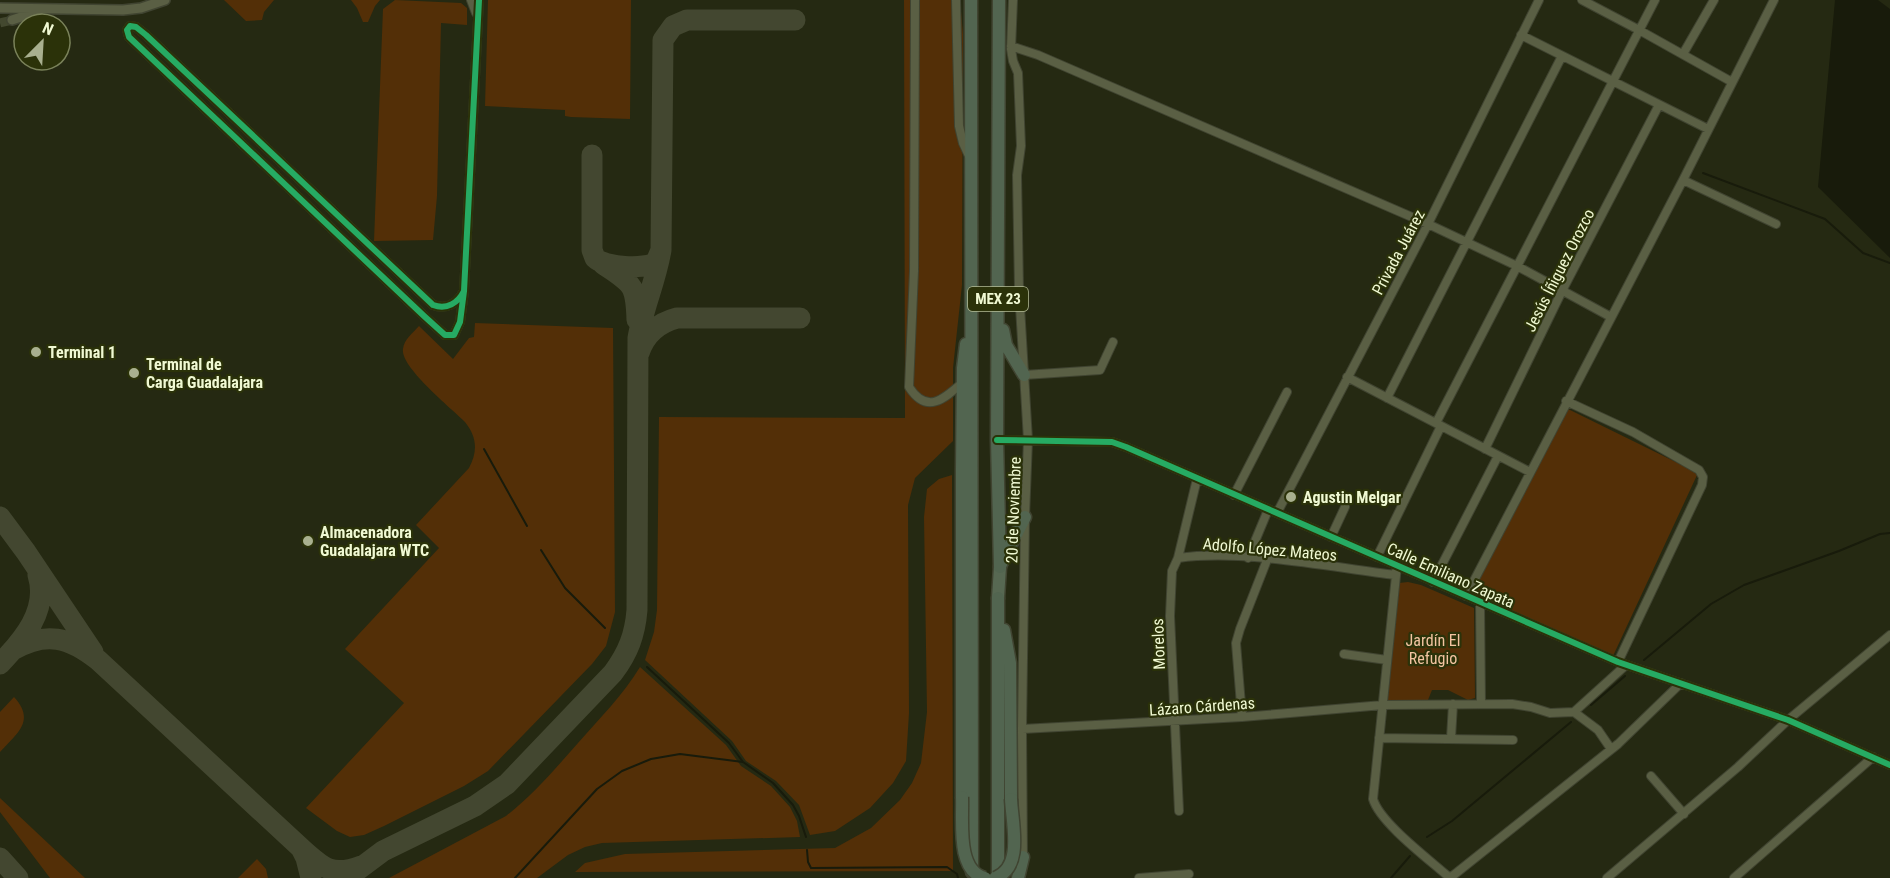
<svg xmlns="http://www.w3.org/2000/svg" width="1890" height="878" font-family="'Roboto Condensed',sans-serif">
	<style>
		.green { fill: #532f07 }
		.water { fill: #181b0b }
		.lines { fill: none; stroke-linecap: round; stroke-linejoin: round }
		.stream { stroke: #181b0b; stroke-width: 2 }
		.taxiway { stroke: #434730; stroke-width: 21 }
		.tertiary-tunnel { stroke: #43482f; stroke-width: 9; stroke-dasharray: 9 4.5; stroke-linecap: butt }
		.minor-casing { stroke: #404431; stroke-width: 10 }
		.tertiary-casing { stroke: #404431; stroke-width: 12 }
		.primary-casing { stroke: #404431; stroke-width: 15 }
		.trunk-casing { stroke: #404431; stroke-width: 15 }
		.minor { stroke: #5a5f44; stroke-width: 8 }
		.tertiary { stroke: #5a5f44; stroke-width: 9 }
		.primary { stroke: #576852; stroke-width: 12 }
		.trunk { stroke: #526550; stroke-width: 12 }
		.trunk-bridge-casing { stroke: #404431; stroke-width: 15; stroke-linecap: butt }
		.trunk-bridge { stroke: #526550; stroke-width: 12 }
		.cycleway-casing { stroke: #2b3209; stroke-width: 10 }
		.cycleway { stroke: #26ab63; stroke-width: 6 }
		.poi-dot { fill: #a9b08f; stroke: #2b3209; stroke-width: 2 }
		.labels { text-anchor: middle; stroke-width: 4.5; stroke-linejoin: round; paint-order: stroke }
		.shield { fill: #2b3209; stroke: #b5bd96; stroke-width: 1.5 }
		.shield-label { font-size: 15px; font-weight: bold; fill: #f0f9d3 }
		.street-label { font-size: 16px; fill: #f0f9d3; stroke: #2b3209 }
		.poi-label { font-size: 16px; font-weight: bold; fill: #f0f9d3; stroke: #2b3209; text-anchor: start }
		.park-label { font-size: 16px; fill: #f3c4a1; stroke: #2b3209 }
	</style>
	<rect width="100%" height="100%" fill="#252912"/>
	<path class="green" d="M224,0H274L264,12L262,20L246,21Z
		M351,0H380L375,6L368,22H363L357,8Z
		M395,0L461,3L467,8V25L441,23L437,196L433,240L374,241L383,9Z
		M488,0H631L630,119L571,117L565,116V110L485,106Z
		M904,0H960L963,34L962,285L953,368V441L915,478L908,505L909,713L906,761L893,783L870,808L835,831L810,835L799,805L776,781L746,761L732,741L645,660L654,632L657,610L659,417L905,418Z
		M475,323L613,328L615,612L606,646L592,664L488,771L464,786L384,826L364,835L350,837L337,831L306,808L404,703L345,649L439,548L416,525L469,468C478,451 477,437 465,422C451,408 400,367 403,349C404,339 413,333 419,326L453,359L469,338L474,337Z
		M1568,409L1698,473L1613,656L1471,593Z
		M952,475L953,871L575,872L585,863L625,854L835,848L871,828L900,800L912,783L921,763L927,712L924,517L927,489L939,479Z
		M1408,582L1421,585L1474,608L1475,698L1468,700L1448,690H1432L1428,700L1387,702L1399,583Z
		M640,667L726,745L741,766L771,786L790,807L797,821L800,837L602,843L585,847L568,855L537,878H389L506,816C533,795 555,769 578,743C600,718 623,695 640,667Z
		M14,697C36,721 17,733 0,752V712Z
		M0,798L85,878H50L0,812Z
		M257,859L266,869L268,878H238Z"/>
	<path class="water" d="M1835,0H1878L1890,9V258L1818,187Z"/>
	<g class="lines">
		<path class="stream" d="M1703,173L1825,219L1863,253L1890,263
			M484,449L527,526
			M541,550L565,588L605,628
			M1644,660L1711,604L1744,585L1839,551L1880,534L1890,533
			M647,667L729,743L743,762L773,783L793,805L799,816L806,837
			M1591,705L1625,676
			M1427,837L1452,821L1571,722
			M807,850L808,862L811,868L947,867L957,874L958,878
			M515,878L597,789L622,771L651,759L680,754L743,762
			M1391,878L1410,856"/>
		<path class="taxiway" d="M592,155V250L595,258C604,267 645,270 656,262L661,250
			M603,264C632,284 636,283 637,320
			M639,353C645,334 658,323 677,318H800
			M0,517L26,552L93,652
			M13,650C46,631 69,637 98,660L301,848
			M0,664C23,640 49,610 38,575
			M0,858L18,878
			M311,878L306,858L301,848C323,868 332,877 361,866
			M347,878L383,851L475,806L507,784L613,673C628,653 635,635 637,610L638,338C643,308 656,281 661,250L663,40L673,26L687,20H795"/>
		<path class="tertiary-tunnel" d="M0,23L12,20"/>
		<g class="minor-casing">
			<path id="minor" d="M471,0L476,13
				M915,0L914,271L909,387C927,415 944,399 963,382
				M956,0L959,126L963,143L969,156
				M1013,0L1011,49L1013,61L1018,73L1021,146L1017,175L1019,290L1028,440L1025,517L1022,729L1023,860
				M1582,0L1639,30L1732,82
				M1521,35L1708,129
				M1011,46L1038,55L1428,224L1517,266L1611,317
				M1683,54L1714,0
				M1683,180L1776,224
				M464,291C458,303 447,310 433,305L146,35L136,27L130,26L127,30L129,37L424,316L445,335H454L460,322L464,291L479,0
				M1024,375L1100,370L1113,342
				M1347,377L1530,472
				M1387,398L1562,56
				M1566,401L1633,432L1699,470L1703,477L1702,485L1618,662
				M1436,423L1655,0
				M997,440L1112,442L1126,447L1618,662L1788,720L1890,765
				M1485,449L1562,291L1659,105
				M1234,495L1287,392
				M1277,513L1428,224L1539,0
				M1331,537L1345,507
				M1377,557L1441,426
				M1178,558C1244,549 1329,567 1396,575
				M1248,558L1268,510
				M1397,566L1373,799C1380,823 1430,860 1450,878
				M1433,582L1498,456
				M1466,596L1683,180L1774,0
				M1480,602L1481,704
				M1344,654L1387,660
				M1574,712L1626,665
				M1242,717L1236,643L1240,629L1267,560
				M1022,729L1242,717L1383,705L1512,704L1531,707L1550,713L1574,712L1598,730L1611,749
				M1379,738L1513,740
				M1451,738L1453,704
				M1651,776L1684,814
				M1179,811L1170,616L1172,571L1178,558L1197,479
				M1139,878L1189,874
				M1450,878L1618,744L1681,683
				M1607,878L1738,767L1788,720L1890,635
				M1734,878L1873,757"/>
		</g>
		<g class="tertiary-casing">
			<path id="tertiary" d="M0,8L123,10L141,8L165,0
				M12,20L39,11"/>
		</g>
		<g class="primary-casing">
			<path id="primary" d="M998,598L1000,567"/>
		</g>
		<g class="trunk-casing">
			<path id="trunk" d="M971,0L972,872
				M999,0L997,440L1000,567
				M1003,330L1006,345L1024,375
				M1000,566L1025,517
				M998,598V878
				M1004,630L1010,663L1011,799
				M962,797V468L963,368L966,344
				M1018,878L1023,857"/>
		</g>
		<use href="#minor" class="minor"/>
		<use href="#tertiary" class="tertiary"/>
		<use href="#primary" class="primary"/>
		<use href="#trunk" class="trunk"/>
		<g class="trunk-bridge-casing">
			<path id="trunk-bridge" d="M962,797C963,821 956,871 985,878
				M995,878C1024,867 1012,824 1011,799"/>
		</g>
		<use href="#trunk-bridge" class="trunk-bridge"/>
		<g class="cycleway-casing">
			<path id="cycleway" d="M464,291C458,303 447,310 433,305L146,35L136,27L130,26L127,30L129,37L424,316L445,335H454L460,322L464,291L479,0
				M997,440L1112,442L1126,447L1618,662L1788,720L1890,765"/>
		</g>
		<use href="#cycleway" class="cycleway"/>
	</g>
	<g class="poi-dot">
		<circle cx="36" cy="352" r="6"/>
		<circle cx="134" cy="373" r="6"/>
		<circle cx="1291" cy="497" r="6"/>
		<circle cx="308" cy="541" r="6"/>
	</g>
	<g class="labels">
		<rect class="shield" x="968" y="287" width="60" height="24" rx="4.5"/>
		<g class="shield-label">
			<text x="998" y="304">MEX 23</text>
		</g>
		<g class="street-label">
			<text transform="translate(1398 252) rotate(-62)" y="6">Privada Juárez</text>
			<text transform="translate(1559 270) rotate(-63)" y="6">Jesús Íñiguez Orozco</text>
			<text transform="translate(1013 510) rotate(-88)" y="6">20 de Noviembre</text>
			<text transform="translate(1270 549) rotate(5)" y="6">Adolfo López Mateos</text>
			<text transform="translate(1451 575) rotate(24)" y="6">Calle Emiliano Zapata</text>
			<text transform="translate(1158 644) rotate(-92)" y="6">Morelos</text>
			<text transform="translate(1202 706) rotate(-4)" y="6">Lázaro Cárdenas</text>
		</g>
		<g class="poi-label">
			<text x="48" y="358">Terminal 1</text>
			<text x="146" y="370">Terminal de<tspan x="146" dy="18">Carga Guadalajara</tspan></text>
			<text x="1303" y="503">Agustin Melgar</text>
			<text x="320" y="538">Almacenadora<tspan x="320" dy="18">Guadalajara WTC</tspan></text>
		</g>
		<g class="park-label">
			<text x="1433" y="646">Jardín El<tspan x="1433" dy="18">Refugio</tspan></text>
		</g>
	</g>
	<g transform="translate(42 42) rotate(24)"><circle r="28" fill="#2b3209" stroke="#7a825a" stroke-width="1.5"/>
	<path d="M0-4.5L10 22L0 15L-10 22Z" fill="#a9b08f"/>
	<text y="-9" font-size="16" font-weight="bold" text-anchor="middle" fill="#f0f9d3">N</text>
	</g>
</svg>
